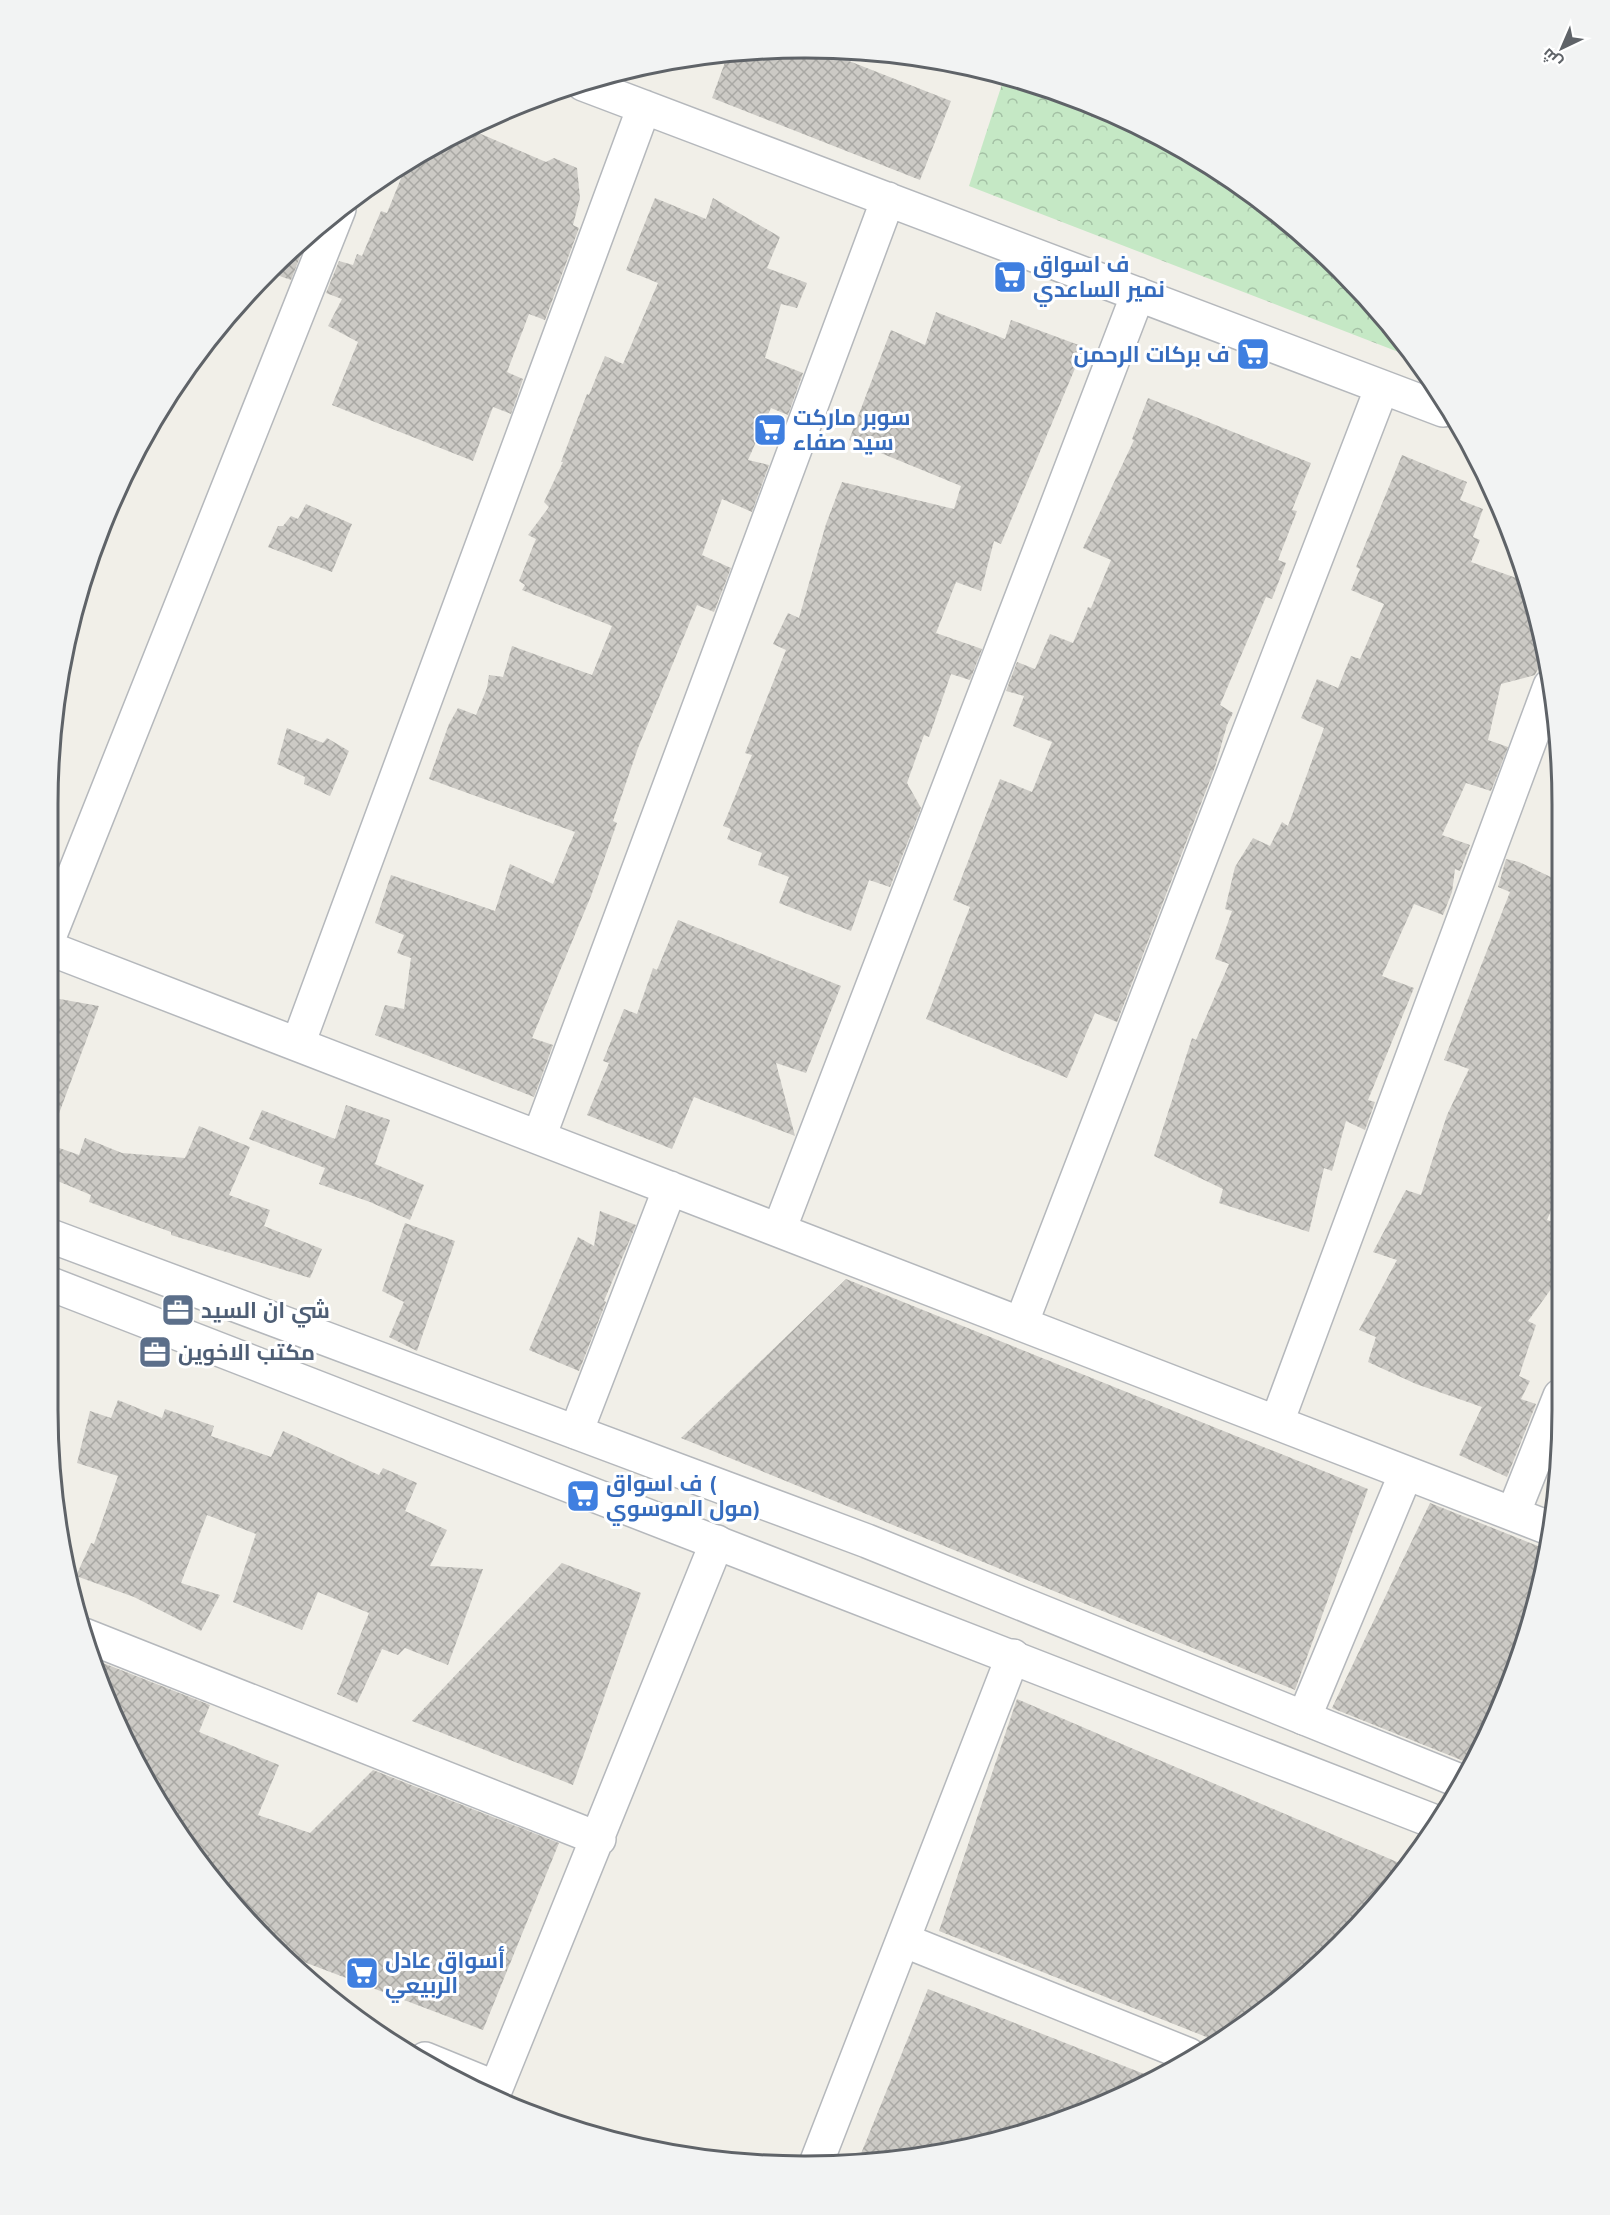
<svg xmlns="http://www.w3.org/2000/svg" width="1610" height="2215" font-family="Mulish,Cairo,sans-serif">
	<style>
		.park { fill: url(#park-crowns) }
		.building { fill: url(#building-cross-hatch) }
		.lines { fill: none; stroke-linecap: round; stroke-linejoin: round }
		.minor-casing { stroke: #b5b8bc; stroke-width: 36 }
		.tertiary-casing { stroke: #b5b8bc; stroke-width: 36 }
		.minor { stroke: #fff; stroke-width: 33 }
		.tertiary { stroke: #fff; stroke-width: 33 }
		.labels { text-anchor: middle; stroke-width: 6; stroke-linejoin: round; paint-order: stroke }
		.shop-label { font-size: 22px; font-weight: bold; fill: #366cbe; stroke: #fff; text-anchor: start }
		.service-label { font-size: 22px; font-weight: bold; fill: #4e5e75; stroke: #fff; text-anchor: start }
		.rim { fill: none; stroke: #5f6368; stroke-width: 3 }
	</style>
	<defs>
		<pattern id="park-crowns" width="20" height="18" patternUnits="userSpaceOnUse" patternTransform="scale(1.5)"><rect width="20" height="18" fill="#c5e8c5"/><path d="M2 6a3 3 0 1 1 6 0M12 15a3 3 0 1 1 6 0" fill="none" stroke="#a3c0a4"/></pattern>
		<pattern id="building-cross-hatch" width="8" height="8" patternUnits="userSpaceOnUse" patternTransform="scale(1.5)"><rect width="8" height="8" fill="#cccac5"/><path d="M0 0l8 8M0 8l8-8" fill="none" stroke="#a9a8a4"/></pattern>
	</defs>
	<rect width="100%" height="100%" fill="#f1efe8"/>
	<path class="park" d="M1004,78L1048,88L1183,149L1304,236L1405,344L1414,358L969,186Z"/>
	<path class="building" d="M755,50L826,52L951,101L920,180L712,98L728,54Z
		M467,128L546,162L554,158L577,168L580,198L573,225L579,228L545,320L529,314L507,372L523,379L511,414L493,407L473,461L332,405L358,342L328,326L342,299L326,293L339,261L353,265L357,254L362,256L381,211L387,213L406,166Z
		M655,198L706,219L713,198L780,237L767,268L807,283L797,308L781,304L765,358L803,373L788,415L771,408L748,460L769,465L752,512L722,499L702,555L731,568L714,612L697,605L638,748L613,821L617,823L591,896L532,1038L553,1045L534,1097L375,1035L385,1005L404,1009L411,958L397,953L404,935L375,923L391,875L495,911L510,864L553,884L575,832L429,779L449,724L458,708L476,715L487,688L489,675L503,677L512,646L592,675L612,626L522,590L525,585L519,581L536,539L528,535L549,507L544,502L563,462H561L587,394L589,395L605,356L623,364L658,283L626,270Z
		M298,247L303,249L291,280L271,273Z
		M936,312L1005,339L1011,320L1084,347L1001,544L994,541L981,591L956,582L936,633L982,649L970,680L951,674L929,737L924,735L907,783L921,808L890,887L869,880L851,931L779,903L789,877L758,865L762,853L727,839L731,829L723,826L752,755L745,753L786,650L773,644L788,613L799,618L826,524L842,482L954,509L961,486L849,440L891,330L925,345Z
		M1148,398L1311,463L1292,510L1297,511L1278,560L1286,563L1272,599L1266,597L1220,705L1233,713L1227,725L1215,767L1117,1022L1095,1013L1067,1078L926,1019L970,907L953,900L1000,779L1032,792L1052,742L1013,726L1024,696L1006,691L1017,662L1035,669L1050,634L1073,643L1088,607L1091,608L1111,560L1083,548L1134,440L1132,439Z
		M1402,455L1467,482L1460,500L1483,509L1473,537L1480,540L1471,562L1522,580L1543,658L1535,675L1501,684L1488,740L1508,747L1491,791L1466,783L1442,835L1470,845L1460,871L1455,869L1452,892L1443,915L1414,904L1382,976L1414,988L1368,1100L1375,1102L1365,1130L1346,1121L1332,1171L1324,1168L1309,1232L1219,1203L1223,1189L1154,1156L1192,1038L1196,1040L1229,964L1215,959L1232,911L1225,909L1235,867L1253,838L1270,846L1282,822L1288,826L1324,728L1301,718L1317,679L1338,688L1351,656L1360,659L1384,604L1351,590L1360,569L1356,567Z
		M306,504L352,524L332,572L268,547L278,526H283L291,516L298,519Z
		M287,728L323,743L327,738L349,751L330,796L304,784L305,777L277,764Z
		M1506,859L1519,862L1557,880L1559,1192L1547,1220L1559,1224V1278L1528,1321L1536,1325L1519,1376L1530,1381L1521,1399L1536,1404L1507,1477L1459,1455L1482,1407L1416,1384L1368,1362L1376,1337L1359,1330L1397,1260L1373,1252L1406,1190L1421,1195L1447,1115L1469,1069L1444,1060L1510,892L1498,887Z
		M678,920L841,986L806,1073L776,1063L795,1136L694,1097L672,1149L587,1115L609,1063L603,1061L624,1009L637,1014L653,968L657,970Z
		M54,998L99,1006L51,1135H48V1013Z
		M346,1105L390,1120L375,1164L424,1185L410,1220L370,1202L319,1184L325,1168L249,1139L262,1110L335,1139Z
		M199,1126L250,1147L229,1195L270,1210L264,1226L322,1249L310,1278L171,1235V1232L89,1202L91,1195L48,1177V1144L79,1155L85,1138L122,1153L185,1158Z
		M600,1211L636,1225L604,1301L606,1302L579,1371L529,1350L578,1237L594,1246Z
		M405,1223L455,1241L417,1351L389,1337L404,1302L382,1291Z
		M846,1279L1368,1489L1295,1690L681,1438Z
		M118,1400L162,1418L165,1409L214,1426L211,1436L271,1457L283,1431L379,1475L383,1468L417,1483L405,1511L447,1530L430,1566L483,1569L448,1665L405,1648L398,1655L382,1649L357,1703L337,1694L369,1613L318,1592L302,1630L233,1602L256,1534L207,1515L181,1583L220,1595L201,1631L134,1597L76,1576L91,1543L94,1544L118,1476L77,1463L90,1411L111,1418Z
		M1430,1503L1538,1546L1545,1553L1536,1606L1484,1745L1471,1764L1332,1708Z
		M562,1563L641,1593L573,1785L412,1721Z
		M103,1663L210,1705L199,1732L279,1765L258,1815L310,1833L373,1770L559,1843L483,2030L283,1954L175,1830L106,1700L98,1676Z
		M1017,1699L1404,1865L1374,1909L1266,2010L1214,2040L939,1931Z
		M928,1989L1152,2077L1095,2109L903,2161H858Z"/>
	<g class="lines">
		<g class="minor-casing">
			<path id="minor" d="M583,84L1443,410
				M48,940L339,209
				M48,948L1549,1528
				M298,1044L644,107
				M539,1137L888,199
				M779,1230L1138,294
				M1021,1324L1382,387
				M1277,1422L1550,686
				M576,1432L670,1188
				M1513,1514L1560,1396
				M84,1635L599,1839
				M1304,1718L1406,1473
				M903,1940L1189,2055
				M425,2059L496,2088L717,1542
				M817,2161L1013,1656"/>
		</g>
		<g class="tertiary-casing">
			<path id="tertiary" d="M48,1235L867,1541L1460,1781
				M48,1283L1433,1821"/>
		</g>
		<use href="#minor" class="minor"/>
		<use href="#tertiary" class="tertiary"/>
	</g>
	<defs>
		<g id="supermarket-square" transform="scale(1.725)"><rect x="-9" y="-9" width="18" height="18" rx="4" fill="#3f7fe0" stroke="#fff"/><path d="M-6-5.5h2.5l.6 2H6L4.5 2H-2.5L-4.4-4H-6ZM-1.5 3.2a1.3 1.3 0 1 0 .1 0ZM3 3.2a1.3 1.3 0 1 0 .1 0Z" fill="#fff"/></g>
		<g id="office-square" transform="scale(1.725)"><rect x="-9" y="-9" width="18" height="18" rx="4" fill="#5c6f8a" stroke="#fff"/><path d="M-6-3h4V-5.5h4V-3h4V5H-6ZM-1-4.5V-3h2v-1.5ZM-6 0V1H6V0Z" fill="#fff"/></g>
	</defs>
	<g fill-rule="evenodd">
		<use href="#supermarket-square" x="1010" y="277"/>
		<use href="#supermarket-square" x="1253" y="354"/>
		<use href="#supermarket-square" x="770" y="430"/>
		<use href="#office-square" x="178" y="1310"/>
		<use href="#office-square" x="155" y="1352"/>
		<use href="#supermarket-square" x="583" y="1496"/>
		<use href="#supermarket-square" x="362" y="1973"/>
	</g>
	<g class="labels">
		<g class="shop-label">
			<text x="1033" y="272">ف اسواق<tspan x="1033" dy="25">نمير الساعدي</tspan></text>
			<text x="1230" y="362" text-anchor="end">ف بركات الرحمن</text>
			<text x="793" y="425">سوبر ماركت<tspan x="793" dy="25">سيد صفاء</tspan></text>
			<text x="606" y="1491">ف اسواق (<tspan x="606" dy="25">مول الموسوي)</tspan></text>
			<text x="385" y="1968">أسواق عادل<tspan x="385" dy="25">الربيعي</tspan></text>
		</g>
		<g class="service-label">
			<text x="201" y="1318">شي ان السيد</text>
			<text x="178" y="1360">مكتب الاخوين</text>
		</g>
	</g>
	<path d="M0 0H1610V2215H0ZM804 58H806A746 746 0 0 1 1552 804V1410A746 746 0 0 1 806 2156H804A746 746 0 0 1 58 1410V804A746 746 0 0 1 804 58Z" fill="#f2f3f3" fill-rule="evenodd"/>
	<path class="rim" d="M804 58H806A746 746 0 0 1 1552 804V1410A746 746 0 0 1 806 2156H804A746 746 0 0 1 58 1410V804A746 746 0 0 1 804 58Z"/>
	<g transform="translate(1562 48) rotate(224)" stroke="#ffffff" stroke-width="4.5" paint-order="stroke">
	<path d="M0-4.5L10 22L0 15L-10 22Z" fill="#5f6368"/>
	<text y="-9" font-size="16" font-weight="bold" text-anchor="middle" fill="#5f6368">ش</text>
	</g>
</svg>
